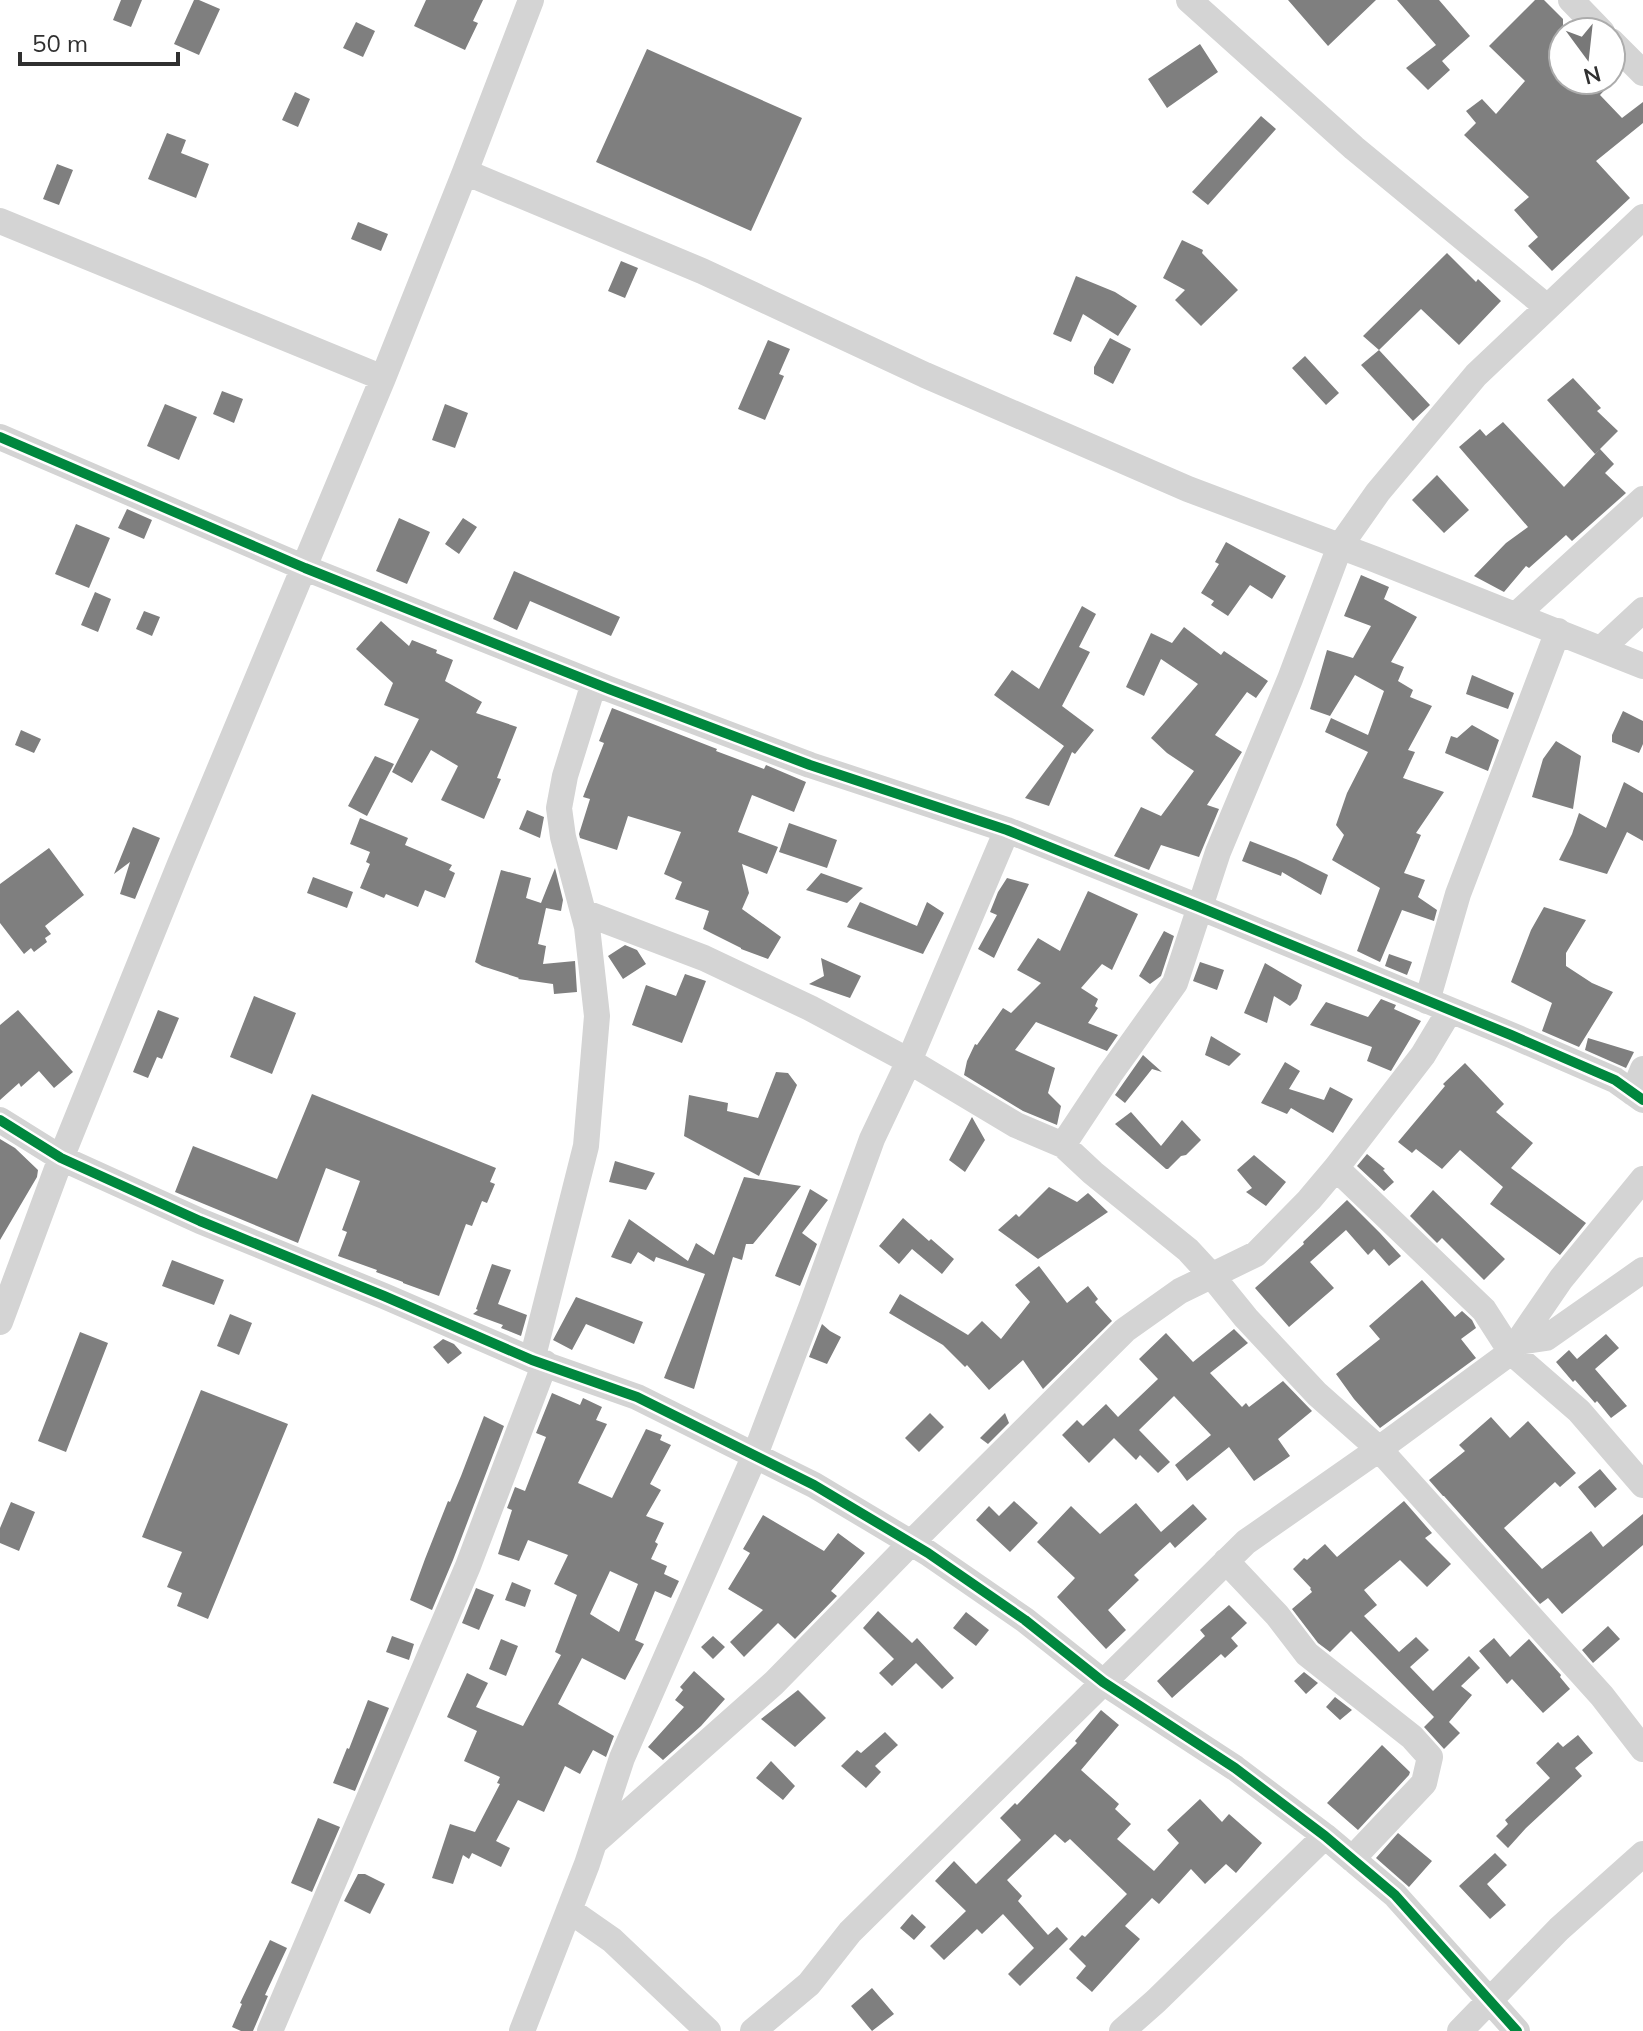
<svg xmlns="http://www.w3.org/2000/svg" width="1643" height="2031" font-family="Mulish,sans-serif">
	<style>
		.building { fill: #7f7f7f; fill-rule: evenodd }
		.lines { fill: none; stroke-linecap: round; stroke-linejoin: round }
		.minor { stroke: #d4d4d4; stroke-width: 26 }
		.cycleway-casing { stroke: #fff; stroke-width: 15 }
		.cycleway { stroke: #00873e; stroke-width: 10 }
	</style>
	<rect width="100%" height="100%" fill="#fff"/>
	<path class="building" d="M121,0H142L131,27L113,20Z
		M194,0H199L220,9L199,55L174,44Z
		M426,0H483L473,21L478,23L465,50L414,26Z
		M1288,0H1376L1328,46Z
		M1397,0H1439L1470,36L1442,61L1450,70L1428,90L1406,68L1436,45Z
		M1535,0H1544L1563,19V80H1614L1600,95L1622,118L1643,102V123L1596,161L1630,198L1552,271L1528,246L1538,237L1514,210L1529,197L1464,135L1476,123L1466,111L1482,99L1496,114L1525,81L1489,46Z
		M356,22L375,31L363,57L343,48Z
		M1200,44L1218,72L1167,108L1148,79Z
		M647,49L802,118L751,231L596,162Z
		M295,92L310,99L298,127L282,120Z
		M1261,116L1276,129L1208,205L1192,192Z
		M167,133L186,140L181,153L209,164L196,198L148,179Z
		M57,164L73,170L59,205L43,199Z
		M358,222L388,234L381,251L351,239Z
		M1182,240L1203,250L1202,253L1238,290L1201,326L1175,300L1185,290L1163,278Z
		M1447,253L1476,282L1478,279L1501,301L1459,345L1421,309L1379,350L1363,336Z
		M621,261L638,268L625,298L608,291Z
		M1076,276L1115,292L1137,306L1118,336L1083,314L1071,342L1053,334Z
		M1110,338L1131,349L1113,384L1094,374V367Z
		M768,340L790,349L779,374L784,376L765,420L738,409Z
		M1379,350L1430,405L1413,421L1361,365Z
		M1305,356L1339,393L1326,405L1292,368Z
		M1573,378L1601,408L1597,411L1618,431L1595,454L1547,400Z
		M222,391L243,399L234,423L213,414Z
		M165,404L197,417L179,460L147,446Z
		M445,404L468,413L455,448L432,440Z
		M1503,422L1564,487L1600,449L1614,464L1605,473L1626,493L1572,541L1566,535L1529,568L1526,566L1504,592L1474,576L1506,543L1528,527L1459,447L1480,429L1486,436Z
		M1437,475L1469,510L1444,533L1412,500Z
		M127,509L152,520L144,539L118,528Z
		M399,518L430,532L407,584L376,571Z
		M463,518L477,527L459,554L445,544Z
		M76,524L110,538L89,588L55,574Z
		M1226,542L1286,576L1272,599L1250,585L1228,616L1211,605L1214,601L1201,593L1219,564L1215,562Z
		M514,571L620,617L611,636L530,601L517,630L493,619Z
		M1361,575L1389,587L1384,599L1417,617L1391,662L1404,667L1398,681L1413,690L1410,697L1432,706L1408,750L1415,752L1403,778L1444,792L1416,833L1421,835L1404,873L1425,880L1418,897L1437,910L1434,921L1402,910L1380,962L1357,951L1380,888L1332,860L1344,835L1336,825L1347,793L1368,752L1325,732L1331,718L1368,735L1384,691L1355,675L1330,716L1310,709L1327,650L1353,658L1371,626L1344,616Z
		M95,592L111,599L98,632L81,625Z
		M1082,606L1096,614L1079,647L1090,652L1062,706L1094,730L1075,754L1072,752L1049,806L1025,798L1064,746L994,695L1012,670L1039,689Z
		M144,611L160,617L152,636L136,629Z
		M381,621L409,646L412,640L437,650L436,653L453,660L445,681L482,702L476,713L517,727L497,778L501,779L484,819L441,800L458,766L431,750L412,783L392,772L419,719L384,705L393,683L356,649Z
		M1184,627L1221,655L1224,651L1268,681L1256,698L1247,692L1215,735L1242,752L1207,805L1219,809L1199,857L1161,845L1149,870L1114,856L1141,807L1161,816L1194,771L1167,753L1151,738L1198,684L1161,659L1144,696L1126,687L1151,633L1172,643Z
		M1472,675L1514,693L1508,709L1466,694Z
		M612,708L717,749L716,751L764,769L766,765L806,782L794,812L752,795L738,832L778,847L767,874L742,864L749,893L742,909L781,937L768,959L741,949V948L703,929L709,911L675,899L682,882L664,874L681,832L628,816L617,850L580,838L579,834L590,799L583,797L604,743L599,741Z
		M1623,711L1643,721V744L1639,753L1612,742V735Z
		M1472,725L1499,740L1488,771L1445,753L1451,736L1457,738Z
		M21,730L41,739L34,753L15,745Z
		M1556,741L1581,756L1573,809L1532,797L1543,759Z
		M375,756L394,764L367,816L348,806Z
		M1624,782L1643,793V841L1627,832L1607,874L1559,860L1572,834L1579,813L1606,828Z
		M527,810L544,817L540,838L519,829Z
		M360,818L408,838L405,845L452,865L449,870L455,873L445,898L425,890L418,907L386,894L384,898L360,888L370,864L366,862L370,852L350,844Z
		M789,823L837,840L827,868L779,852Z
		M133,827L160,838L135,899L120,894L130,862L114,874Z
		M1250,841L1296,859L1328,875L1321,895L1282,872L1281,876L1242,861Z
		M49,848L84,895L45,926L51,934L45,938L47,942L34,952L31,948L24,954L0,923V884Z
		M555,868L563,900L561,911L546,908L538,944L546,946L543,964L575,961L577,992L554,994L553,984L518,979L519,978L482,966L475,962L501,870L531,878L526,898L541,903Z
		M821,873L863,888L847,903L806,890Z
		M313,877L353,892L347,908L307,893Z
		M1007,878L1029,884L994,958L978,949L997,915L990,912L998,892Z
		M1088,891L1138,914L1112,970L1102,964L1081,988L1098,999L1095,1006L1098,1008L1088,1023L1118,1035L1107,1051L1036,1022L1015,1050L1055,1068L1048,1093L1061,1106L1057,1125L1023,1111L964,1075L967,1061L975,1044L977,1045L1003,1008L1011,1013L1041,983L1017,970L1038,938L1060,951Z
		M860,902L917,926L927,902L944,913L923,954L847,927Z
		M1544,907L1586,920L1566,953V966L1592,983L1613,992L1579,1047L1542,1031L1552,1003L1511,982L1531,930Z
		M1164,931L1174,936L1161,976L1150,984L1139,976Z
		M625,945L637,950L646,964L623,979L608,956Z
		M1389,954L1412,962L1407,975L1385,966Z
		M821,958L861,976L850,998L809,984L824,976Z
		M1200,962L1224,970L1217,990L1193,981Z
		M1265,963L1302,985L1297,999L1290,1006L1274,996L1267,1023L1244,1013Z
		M685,974L706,981L682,1043L632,1025L646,985L676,996Z
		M254,996L296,1013L272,1074L230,1057Z
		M1381,999L1396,1005L1394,1009L1421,1021L1391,1071L1367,1061L1372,1047L1310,1025L1326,1002L1368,1017Z
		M18,1010L73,1072L54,1088L39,1071L21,1087L19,1083L0,1100V1025Z
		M158,1010L179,1018L162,1059L157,1057L148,1078L133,1072Z
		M1211,1036L1241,1054L1229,1066L1205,1055Z
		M1588,1038L1634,1052L1626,1068L1585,1050Z
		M1143,1055L1162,1072L1152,1069L1125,1103L1115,1095Z
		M1285,1062L1300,1071L1289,1089L1324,1100L1330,1087L1353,1099L1333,1133L1291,1108L1287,1114L1261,1103Z
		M1465,1063L1504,1104L1496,1112L1533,1143L1511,1168L1586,1223L1560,1255L1490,1204L1503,1187L1460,1150L1442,1169L1416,1149L1412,1153L1398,1142L1445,1086L1443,1084Z
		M776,1072L788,1073L797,1085L759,1176L684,1136L689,1095L728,1103L727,1111L758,1118Z
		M312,1094L496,1168L490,1182L495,1184L487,1203L482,1201L472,1226L466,1224L439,1296L403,1283V1282L376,1272L377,1270L338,1256L347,1232L342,1230L360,1181L326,1168L298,1243L175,1192L193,1146L277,1179Z
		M1131,1112L1161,1146L1182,1120L1201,1140L1186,1155L1181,1156L1168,1169H1166L1115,1124Z
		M972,1117L985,1140L965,1172L949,1160Z
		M0,1139L15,1148L38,1170L37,1177L0,1240Z
		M1367,1154L1385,1169L1383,1170L1394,1182L1384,1191L1357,1166Z
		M1254,1155L1286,1182L1266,1206L1246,1192L1252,1188L1237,1170Z
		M615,1161L655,1173L646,1190L609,1182Z
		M744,1177L801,1186L753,1244H746L742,1260L733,1257L694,1389L664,1378L705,1274L656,1257L654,1262L638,1252L631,1264L611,1257L629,1219L688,1261L696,1243L714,1255Z
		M1049,1187L1077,1202L1088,1193L1108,1212L1038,1259L998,1230L1016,1214L1019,1217Z
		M810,1189L828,1200L802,1233L817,1244L800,1286L775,1276Z
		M1433,1190L1505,1259L1484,1280L1442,1238L1437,1243L1410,1216Z
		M1347,1200L1380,1233L1401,1256L1389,1266L1374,1249L1368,1255L1346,1230L1310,1262L1334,1288L1289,1327L1255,1288L1304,1244L1303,1242Z
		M903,1218L929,1241L931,1239L954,1259L942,1274L912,1249L899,1264L879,1246Z
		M172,1260L224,1280L214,1305L162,1286Z
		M492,1264L511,1270L498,1304L527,1315L521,1336L501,1328L503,1325L473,1314L478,1310L476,1309Z
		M1039,1266L1067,1303L1088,1286L1098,1299L1095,1302L1112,1321L1043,1389L1023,1360L989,1390L967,1365L965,1367L943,1345L889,1313L900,1294L968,1335L982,1321L1001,1339L1030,1302L1015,1285Z
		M1422,1280L1455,1317L1462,1311L1472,1320L1476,1328L1461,1339L1476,1358L1380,1428L1354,1399L1336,1374L1380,1339L1369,1326Z
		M576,1297L643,1322L634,1344L586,1324L572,1350L553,1340Z
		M230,1314L252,1323L239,1355L217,1346Z
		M822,1324L830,1331L841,1337L827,1364L809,1357Z
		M1234,1329L1248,1343L1210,1373L1242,1407L1246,1403L1249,1407L1283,1381L1312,1411L1278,1439L1290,1456L1254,1481L1229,1447L1187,1481L1175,1465L1211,1435L1174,1396L1139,1430L1170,1462L1158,1473L1140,1455L1136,1460L1114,1438L1089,1463L1062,1435L1077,1420L1083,1426L1106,1404L1118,1417L1158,1379L1139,1359L1166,1333L1193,1362Z
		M80,1332L108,1343L66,1452L38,1441Z
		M1606,1334L1619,1348L1595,1369L1627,1406L1611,1418L1597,1401L1595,1403L1575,1380L1573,1382L1556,1362L1569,1350L1577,1359Z
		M443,1339L454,1344L462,1353L448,1364L433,1347Z
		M201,1390L288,1424L208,1619L177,1606L182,1593L167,1587L182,1552L142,1537Z
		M552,1393L580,1405L583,1398L602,1407L596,1420L607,1424L578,1483L612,1498L646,1429L662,1435L660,1440L671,1445L650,1484L661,1490L646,1516L664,1523L655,1542L658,1544L651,1559L667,1566L664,1574L679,1581L671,1598L655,1591L635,1640L644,1644L625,1680L582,1658L558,1704L614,1736L606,1757L593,1750L580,1774L565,1766L544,1812L518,1800L496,1841L510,1848L501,1867L472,1853L469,1859L463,1855L453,1884L432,1878L450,1824L475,1832L500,1784L497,1783L500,1777L464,1761L477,1731L447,1717L467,1673L488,1683L476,1707L523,1726L561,1655L555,1652L577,1595L554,1584L568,1555L528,1540L519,1561L498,1554L512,1510L507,1508L515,1487L525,1491L546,1437L536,1433ZM610,1571L638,1584L619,1632L590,1614Z
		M930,1413L944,1427L919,1452L905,1438Z
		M1005,1413L1009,1423L988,1444L980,1438Z
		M484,1416L504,1426L453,1560L432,1610L410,1600L425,1559L448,1501L450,1502L461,1476Z
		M1491,1417L1510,1438L1528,1421L1576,1473L1560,1487L1555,1482L1504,1528L1542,1569L1591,1531L1603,1547L1643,1514V1545L1562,1614L1548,1598L1540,1604L1444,1496H1443L1429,1480L1465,1451L1459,1445Z
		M1600,1469L1617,1489L1595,1508L1578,1487Z
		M1014,1501L1038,1523L1010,1552L976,1520L989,1506L999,1516Z
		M1404,1501L1432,1533L1425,1538L1451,1564L1427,1587L1400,1560L1364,1590L1377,1605L1364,1616L1399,1652L1416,1637L1429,1650L1410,1667L1433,1691L1469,1656L1480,1668L1461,1686L1472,1695L1449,1722L1460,1733L1444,1749L1424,1727L1434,1717L1351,1631L1330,1652L1318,1643L1292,1609L1312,1592L1310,1589L1311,1588L1293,1569L1304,1558L1307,1560L1325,1544L1337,1557Z
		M11,1502L35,1512L19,1551L0,1543V1528Z
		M1136,1503L1161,1532L1193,1504L1207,1519L1175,1548L1170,1542L1134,1575L1139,1580L1108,1610L1126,1630L1106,1649L1057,1597L1075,1578L1037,1542L1071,1506L1100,1534Z
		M763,1515L824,1551L838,1533L865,1553L831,1591L837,1596L795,1639L778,1623L744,1657L730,1642L763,1610L728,1589L750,1553L743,1549Z
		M512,1582L531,1590L525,1607L505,1600Z
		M476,1588L494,1595L479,1630L462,1623Z
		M1229,1605L1247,1623L1231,1638L1238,1646L1225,1658L1221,1654L1172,1698L1157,1681L1205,1636L1200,1630Z
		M878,1611L912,1643L917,1638L954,1678L942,1689L916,1663L892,1686L879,1673L894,1659L863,1628Z
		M966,1612L989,1630L976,1646L953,1628Z
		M1608,1626L1620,1639L1593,1663L1582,1650Z
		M392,1636L414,1644L409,1660L386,1652Z
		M713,1636L725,1647L713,1659L701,1647Z
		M1494,1638L1510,1657L1529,1639L1561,1675L1560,1677L1570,1689L1543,1713L1512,1679L1507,1684L1479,1651Z
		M501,1639L518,1646L506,1676L489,1669Z
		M694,1671L725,1699L701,1726L663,1760L648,1747L684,1707L675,1700L683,1690L680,1687Z
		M1304,1672L1318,1683L1306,1694L1294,1681Z
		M798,1690L826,1718L795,1747L761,1719Z
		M1335,1697L1352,1710L1340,1720L1326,1707Z
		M368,1700L389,1708L355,1791L333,1783L347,1748L349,1749Z
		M1101,1710L1119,1725L1081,1770L1119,1804L1115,1809L1131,1824L1117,1839L1154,1871L1179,1843L1167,1830L1200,1799L1222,1822L1229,1814L1262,1843L1236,1873L1226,1864L1205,1884L1191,1869L1159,1904L1152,1898L1125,1926L1140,1939L1092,1992L1076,1978L1086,1966L1069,1949L1082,1935L1085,1937L1127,1894L1070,1839L1065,1843L1055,1834L1007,1880L1022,1896L1018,1901L1048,1935L1057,1927L1068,1939L1020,1986L1008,1974L1034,1948L1003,1914L982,1934L977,1929L944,1960L930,1946L966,1911L935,1881L954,1861L976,1884L1021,1840L1000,1818L1015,1803L1017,1805L1077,1743L1075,1741Z
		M885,1732L898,1745L875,1766L881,1772L866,1788L841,1766L857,1750L861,1753Z
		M1578,1735L1593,1753L1575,1768L1582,1776L1526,1828L1508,1848L1496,1836L1508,1824L1505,1820L1550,1778L1536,1763L1558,1742L1563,1747Z
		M1382,1745L1410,1772L1409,1775L1358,1830L1327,1803Z
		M771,1761L795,1786L783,1800L756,1778Z
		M318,1818L340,1827L312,1892L291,1883Z
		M1398,1833L1432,1861L1409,1887L1376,1858Z
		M1495,1853L1507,1865L1487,1884L1506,1905L1490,1919L1459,1886Z
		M358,1874H365L385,1884L370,1914L344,1901Z
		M912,1914L926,1927L914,1940L900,1928Z
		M270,1940L287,1948L265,1995L268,1996L253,2031H241L232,2027L242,2004L240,2003Z
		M872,1988L894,2014L872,2031L851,2006Z"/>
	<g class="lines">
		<path class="minor" d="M1189,0L1354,148L1547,307
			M1571,0L1602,32
			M1611,41L1643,73
			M465,172L702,271L925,375L1188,489L1374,559L1643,666
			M0,221L383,378
			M0,437L305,568L609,689L810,765L1007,830L1199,907L1511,1035L1615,1080L1643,1100
			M1516,615L1643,499
			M1601,649L1643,610
			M583,912L704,958L810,1008L909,1061L1016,1125L1063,1145L1093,1173L1188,1250L1212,1276L1246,1318L1317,1394L1379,1449L1602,1696L1643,1749
			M1427,1001L1458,894L1558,631
			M1633,1093L1643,1069
			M0,1120L61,1158L200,1221L384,1296L532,1360L637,1397L814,1485L928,1553L1025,1620L1103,1682L1235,1768L1325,1836L1395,1895L1517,2031
			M1063,1145L1110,1074L1175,983L1218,852L1290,679L1340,546L1378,492L1476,375L1643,217
			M1336,1168L1484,1310L1511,1352L1579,1411L1643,1485
			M0,1322L61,1158L180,864L383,378L465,172L531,0
			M1518,1342L1546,1338L1643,1270
			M532,1360L586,1146L597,1016L587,927L563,837L559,808L565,776L594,683
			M1226,1561L1277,1615L1307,1654L1412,1737L1430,1757L1424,1783L1352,1859
			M596,1841L774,1683L911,1543L1125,1330L1180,1291L1256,1254L1309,1200L1336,1168L1423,1055L1450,1010
			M569,1910L612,1940L708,2031
			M270,2031L468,1566L545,1363
			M522,2031L587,1864L622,1758L755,1455L812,1305L872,1139L909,1061L1007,830
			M753,2031L809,1984L850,1932L1246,1542L1379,1449L1511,1352L1561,1279L1643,1179
			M1122,2031L1156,2001L1325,1836
			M1460,2031L1559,1929L1643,1854"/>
		<g class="cycleway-casing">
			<path id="cycleway" d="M0,437L305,568L609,689L810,765L1007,830L1199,907L1511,1035L1615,1080L1643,1100
				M0,1120L61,1158L200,1221L384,1296L532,1360L637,1397L814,1485L928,1553L1025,1620L1103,1682L1235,1768L1325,1836L1395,1895L1517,2031"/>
		</g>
		<use href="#cycleway" class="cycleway"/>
	</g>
	<g transform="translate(1587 56) rotate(165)"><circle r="38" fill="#ffffff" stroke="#acacac" stroke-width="2"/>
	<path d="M0-6L14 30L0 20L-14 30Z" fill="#787878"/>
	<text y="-12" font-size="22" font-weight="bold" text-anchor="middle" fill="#303030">N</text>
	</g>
	<path d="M20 52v12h158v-12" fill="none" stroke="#303030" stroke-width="4"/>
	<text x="32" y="52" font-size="24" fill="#303030" stroke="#ffffff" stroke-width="6" paint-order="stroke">50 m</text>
</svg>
